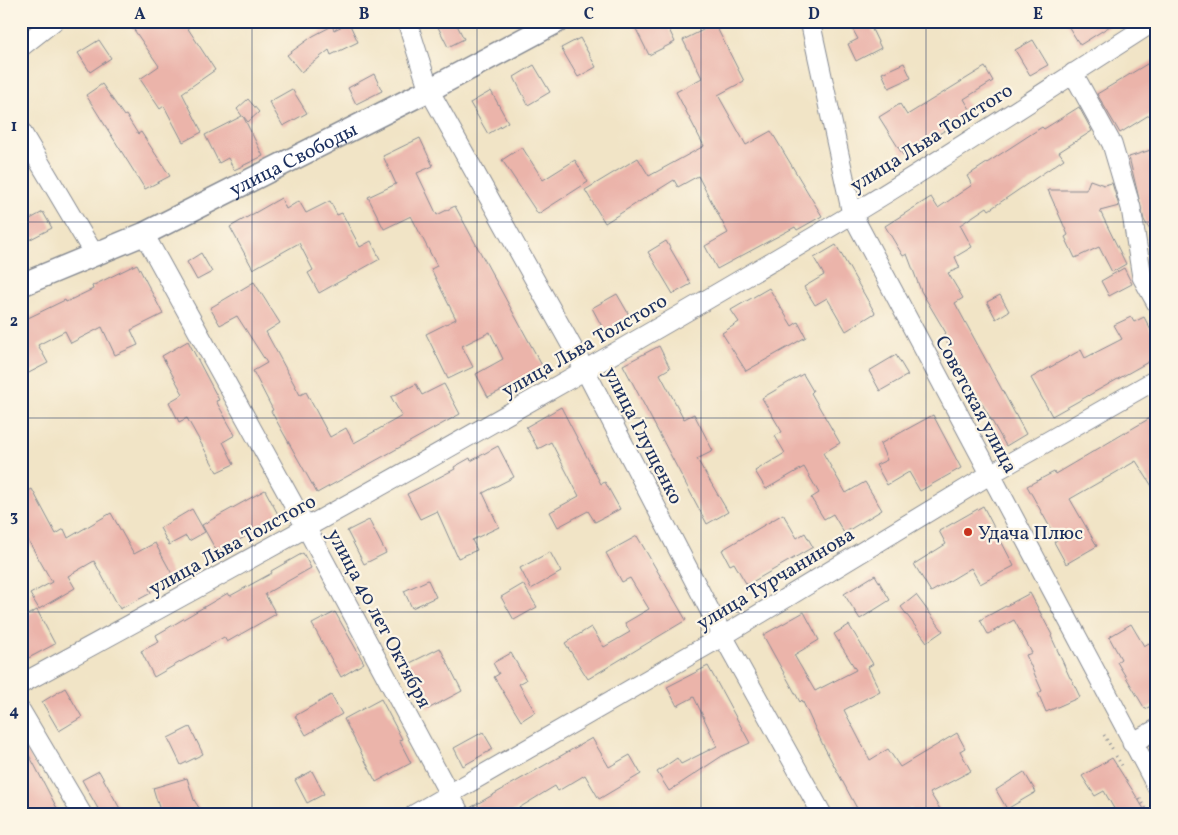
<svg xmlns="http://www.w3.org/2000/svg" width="1178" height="835" font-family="Vollkorn,serif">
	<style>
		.building { fill: #ebb4aa }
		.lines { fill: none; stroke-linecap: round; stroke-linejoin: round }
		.minor-casing { stroke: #868a92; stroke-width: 21 }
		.tertiary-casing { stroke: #868a92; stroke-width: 25 }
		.path { stroke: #868a92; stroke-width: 3; stroke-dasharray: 1 4; stroke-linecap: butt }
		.minor { stroke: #fff; stroke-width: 19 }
		.tertiary { stroke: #fff; stroke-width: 22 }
		.grid { fill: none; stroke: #1b2f5e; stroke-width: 1; stroke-opacity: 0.55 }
		.poi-dot { fill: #c8321e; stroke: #fcf5e5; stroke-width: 2 }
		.labels { text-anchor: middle; stroke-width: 4.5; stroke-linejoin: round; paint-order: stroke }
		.street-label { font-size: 20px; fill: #1b2f5e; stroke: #fcf5e5 }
		.poi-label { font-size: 20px; fill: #1b2f5e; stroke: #fcf5e5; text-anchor: start }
		.neatline { fill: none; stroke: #1b2f5e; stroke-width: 2 }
		.grid-label { font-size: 16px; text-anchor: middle; font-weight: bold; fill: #1b2f5e }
	</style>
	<rect width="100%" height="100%" fill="#fcf5e5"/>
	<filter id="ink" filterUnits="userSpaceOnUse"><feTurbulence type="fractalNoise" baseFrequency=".02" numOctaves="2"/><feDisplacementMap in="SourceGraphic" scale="10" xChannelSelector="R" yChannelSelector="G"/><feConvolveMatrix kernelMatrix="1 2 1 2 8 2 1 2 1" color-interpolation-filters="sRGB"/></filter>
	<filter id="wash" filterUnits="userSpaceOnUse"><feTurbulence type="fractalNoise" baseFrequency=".0096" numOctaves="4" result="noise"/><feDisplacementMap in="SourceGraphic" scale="20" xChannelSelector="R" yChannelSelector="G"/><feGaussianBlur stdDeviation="1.12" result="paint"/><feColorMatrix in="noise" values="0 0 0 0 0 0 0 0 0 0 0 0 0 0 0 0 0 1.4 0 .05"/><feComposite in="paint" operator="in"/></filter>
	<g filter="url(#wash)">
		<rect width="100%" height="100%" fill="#f1e4c6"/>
		<g id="blocks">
			<path class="building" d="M128,21H183L215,70L182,93L202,132L183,142L164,106L160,109L140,79L159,66Z
				M435,21H455L464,39L448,47Z
				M632,21H665L675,42L649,55Z
				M848,21H868L881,48L856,61L848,44L858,39Z
				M1065,21H1118L1080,45Z
				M349,23L358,42L331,55L329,50L301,72L287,55L313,36L332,26L334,30Z
				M715,24L744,81L718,95L746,145L771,131L822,216L797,230L795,227L717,269L705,246L728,233L698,176L678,187L674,180L605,223L585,190L638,158L649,176L704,146L676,92L702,78L683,40Z
				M580,38L596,67L578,77L561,48Z
				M99,40L111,58L90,72L78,53Z
				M1033,40L1048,65L1030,75L1015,50Z
				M1157,58V110L1120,133L1097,94Z
				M904,63L911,78L889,88L882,73Z
				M534,65L550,92L528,105L514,77Z
				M985,67L993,81L964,99L973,114L903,155L879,117L900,104L907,115Z
				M374,74L382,91L356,104L348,88Z
				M102,84L124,116L126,115L138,134L141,132L170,176L145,189L86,95Z
				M292,89L307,113L283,126L269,102Z
				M491,91L508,122L488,134L470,103Z
				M248,99L259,112L248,122L243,116L263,156L234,170L228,158L219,163L205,135L242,116L237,109Z
				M1079,107L1092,131L1059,152L1064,159L989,210L987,207L960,225L972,247L955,257L960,268L948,273L963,298L955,303L1026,434L1006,446L943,335L946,333L921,291L907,254L903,256L885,226L931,197L938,208L972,185L967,176L1042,127L1044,129Z
				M420,138L433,166L417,173L437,215L455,206L545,371L512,389L510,386L488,397L476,374L503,359L490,332L462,346L473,367L448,379L426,334L456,319L431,269L437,266L411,216L384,229L368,197L396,184L383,156Z
				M522,147L543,180L575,160L588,182L538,214L502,160Z
				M1157,148V242L1144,220L1129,157Z
				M1090,180L1104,185L1112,183L1119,206L1100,211L1126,264L1112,272L1099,247L1075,258L1065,237L1068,235L1048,190H1086Z
				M281,198L286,209L299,201L306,213L330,201L337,215L342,213L360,247L371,241L380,259L319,293L308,273L313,270L299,243L253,269L230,227Z
				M43,212L52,228L21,244V224Z
				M666,241L691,284L673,294L648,252Z
				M836,245L875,313L846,331L827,298L815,305L804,287L824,275L814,258Z
				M201,253L212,272L197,280L187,262Z
				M137,264L163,314L131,330L138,345L115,355L102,327L71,343L65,331L38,345L48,363L21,377V310L26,319L65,300L66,302L93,289L92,286Z
				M1124,268L1132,284L1109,296L1101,281Z
				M254,282L280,323L266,332L300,395L306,392L330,437L346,428L354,443L402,416L391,397L416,384L422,395L444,384L460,414L317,493L271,411L273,410L253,371L267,363L237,316L220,325L210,308Z
				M769,288L792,326L798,322L806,337L746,371L722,333L739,322L731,310Z
				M617,294L632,320L606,334L592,308Z
				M1000,295L1009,311L996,319L987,302Z
				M1131,317L1134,322L1144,317L1157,342V357L1052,416L1031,378L1081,350L1085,358L1122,339L1114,325Z
				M188,341L219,400L216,401L235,435L223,442L234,464L217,472L187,418L179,422L169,402L183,394L162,356Z
				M659,346L670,368L660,374L684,419L694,414L713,451L697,459L728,512L707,524L623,365Z
				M896,355L908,375L880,391L869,371Z
				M803,374L813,391L811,393L840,443L823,453L846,493L865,482L882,510L844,533L833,514L824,519L811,498L819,493L804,467L766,489L755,471L785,453L775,436L782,432L762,398Z
				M561,407L601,484L605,482L620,509L595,522L588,511L558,527L550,512L579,496L551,442L538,449L526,427Z
				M1157,414V494L1136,461L1070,499L1097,546L1066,564L1054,542L1057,540L1027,486L1054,472L1055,474Z
				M933,415L961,468L920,491L909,472L887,485L876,465L887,460L880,444Z
				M498,446L514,477L483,493L499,527L472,540L477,550L458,558L437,511L420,519L407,494L455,469L454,467L470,458L471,461Z
				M32,489L56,534L64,529L68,538L111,513L134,554L155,543L172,574L149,588L151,593L120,609L94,561L68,576L75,588L39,609L30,594L52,582L21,528V495Z
				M265,490L280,518L217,552L202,525Z
				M983,506L1014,566L980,584L971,568L931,592L914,564L946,544L939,531Z
				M192,509L205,532L189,541L186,536L169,545L160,528Z
				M783,514L797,538L805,533L813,547L747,585L734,563L730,565L722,550Z
				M369,520L386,553L364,564L347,531Z
				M637,536L686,620L588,679L565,643L591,627L604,647L630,632L625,623L649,609L630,578L622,582L606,553Z
				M550,552L561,572L531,589L520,568Z
				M303,553L311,568L265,594L276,614L227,642L224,637L154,677L141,651L159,642L156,635L228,593L230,596L272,573L271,571Z
				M875,575L890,600L860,619L844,594Z
				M428,580L436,597L412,608L404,591Z
				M523,584L537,607L514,620L501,597Z
				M1030,593L1052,635L1051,636L1070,678H1071L1080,697L1046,712L1038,693L1042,691L1026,655L1032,653L1014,620L988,634L980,620Z
				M916,595L943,631L927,642L901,607Z
				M37,610L55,644L21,662V618Z
				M335,612L364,663L341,677L312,624Z
				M804,612L819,640L794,655L815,691L856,670L834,634L849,625L873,664L868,667L880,691L844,710L870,760L888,749L900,767L957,733L965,748L960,751L971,771L930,793L943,814H914L911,808L901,814H860L822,743L802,700L800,702L763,635Z
				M1131,624L1144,646L1149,643L1157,657V703L1145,709L1117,662L1121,659L1109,637Z
				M440,648L462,691L428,709L406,665Z
				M511,653L526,680L519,684L535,712L521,721L494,677L499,674L493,663Z
				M708,666L750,743L722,756L669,791L657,772L677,758L681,764L717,746L694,697L677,706L667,687Z
				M65,688L82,717L59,731L42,702Z
				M331,695L342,714L306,735L295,716Z
				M381,699L402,739L399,740L411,763L376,782L344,719Z
				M190,727L203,754L181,765L168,738Z
				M483,732L493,749L463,766L454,748Z
				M592,738L609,767L630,755L641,774L599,799L585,775L558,791L555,786L509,814H471L470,808Z
				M21,741L35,766L60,814H21Z
				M1112,758L1133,791L1147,814H1117L1104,791L1095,796L1082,776Z
				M99,771L123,814H101L82,780Z
				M312,771L324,794L307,803L295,780Z
				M1024,772L1036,792L1007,809L996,790Z
				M187,778L194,800L203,814H161L153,788Z"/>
		</g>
	</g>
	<g filter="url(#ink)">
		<use href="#blocks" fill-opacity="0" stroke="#868a92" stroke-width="1"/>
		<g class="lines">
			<g class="minor-casing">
				<path id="minor" d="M407,21L429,90L585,370L723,636L822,814
					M810,21L852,214L1157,787
					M21,47L54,21
					M1073,73L1112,144L1131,208L1142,277L1157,304
					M21,131L94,254
					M144,234L307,529L460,814
					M21,684C300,533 576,378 849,216C952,154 1053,86 1155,21
					M21,711L82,814
					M1132,743L1157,729
					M415,814L723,636L989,475L1157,379"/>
			</g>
			<g class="tertiary-casing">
				<g id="tertiary">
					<path id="s1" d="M21,285L144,234L429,90L558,21"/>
				</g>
			</g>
			<path class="path" d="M1104,735L1113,750
				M1116,756L1123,767
				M1140,799L1149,814"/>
			<use href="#minor" class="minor"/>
			<use href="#tertiary" class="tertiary"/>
		</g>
	</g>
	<path class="grid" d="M252,21V814M477,21V814M701,21V814M926,21V814M21,222H1157M21,418H1157M21,612H1157"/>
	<circle class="poi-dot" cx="968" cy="532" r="5"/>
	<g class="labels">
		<g class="street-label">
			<text transform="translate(931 137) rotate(-32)" y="7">улица Льва Толстого</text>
			<text dy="7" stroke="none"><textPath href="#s1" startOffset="300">улица Свободы</textPath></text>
			<text transform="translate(584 345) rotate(-30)" y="7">улица Льва Толстого</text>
			<text transform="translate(977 404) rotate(62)" y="7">Советская улица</text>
			<text transform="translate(644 435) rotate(63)" y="7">улица Глущенко</text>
			<text transform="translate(232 544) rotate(-29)" y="7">улица Льва Толстого</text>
			<text transform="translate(775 578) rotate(-31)" y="7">улица Турчанинова</text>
			<text transform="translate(380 618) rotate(62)" y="7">улица 40 лет Октября</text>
		</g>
		<g class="poi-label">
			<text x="978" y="539">Удача Плюс</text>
		</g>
	</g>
	<rect width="1178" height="835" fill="none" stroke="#fcf5e5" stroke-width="55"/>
	<rect x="28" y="28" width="1122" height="780" class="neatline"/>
	<g class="grid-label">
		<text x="140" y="19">A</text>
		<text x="364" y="19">B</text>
		<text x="589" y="19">C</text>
		<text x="814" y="19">D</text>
		<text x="1038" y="19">E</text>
		<text x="14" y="131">1</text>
		<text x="14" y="326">2</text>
		<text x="14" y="521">3</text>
		<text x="14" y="716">4</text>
	</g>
</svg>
